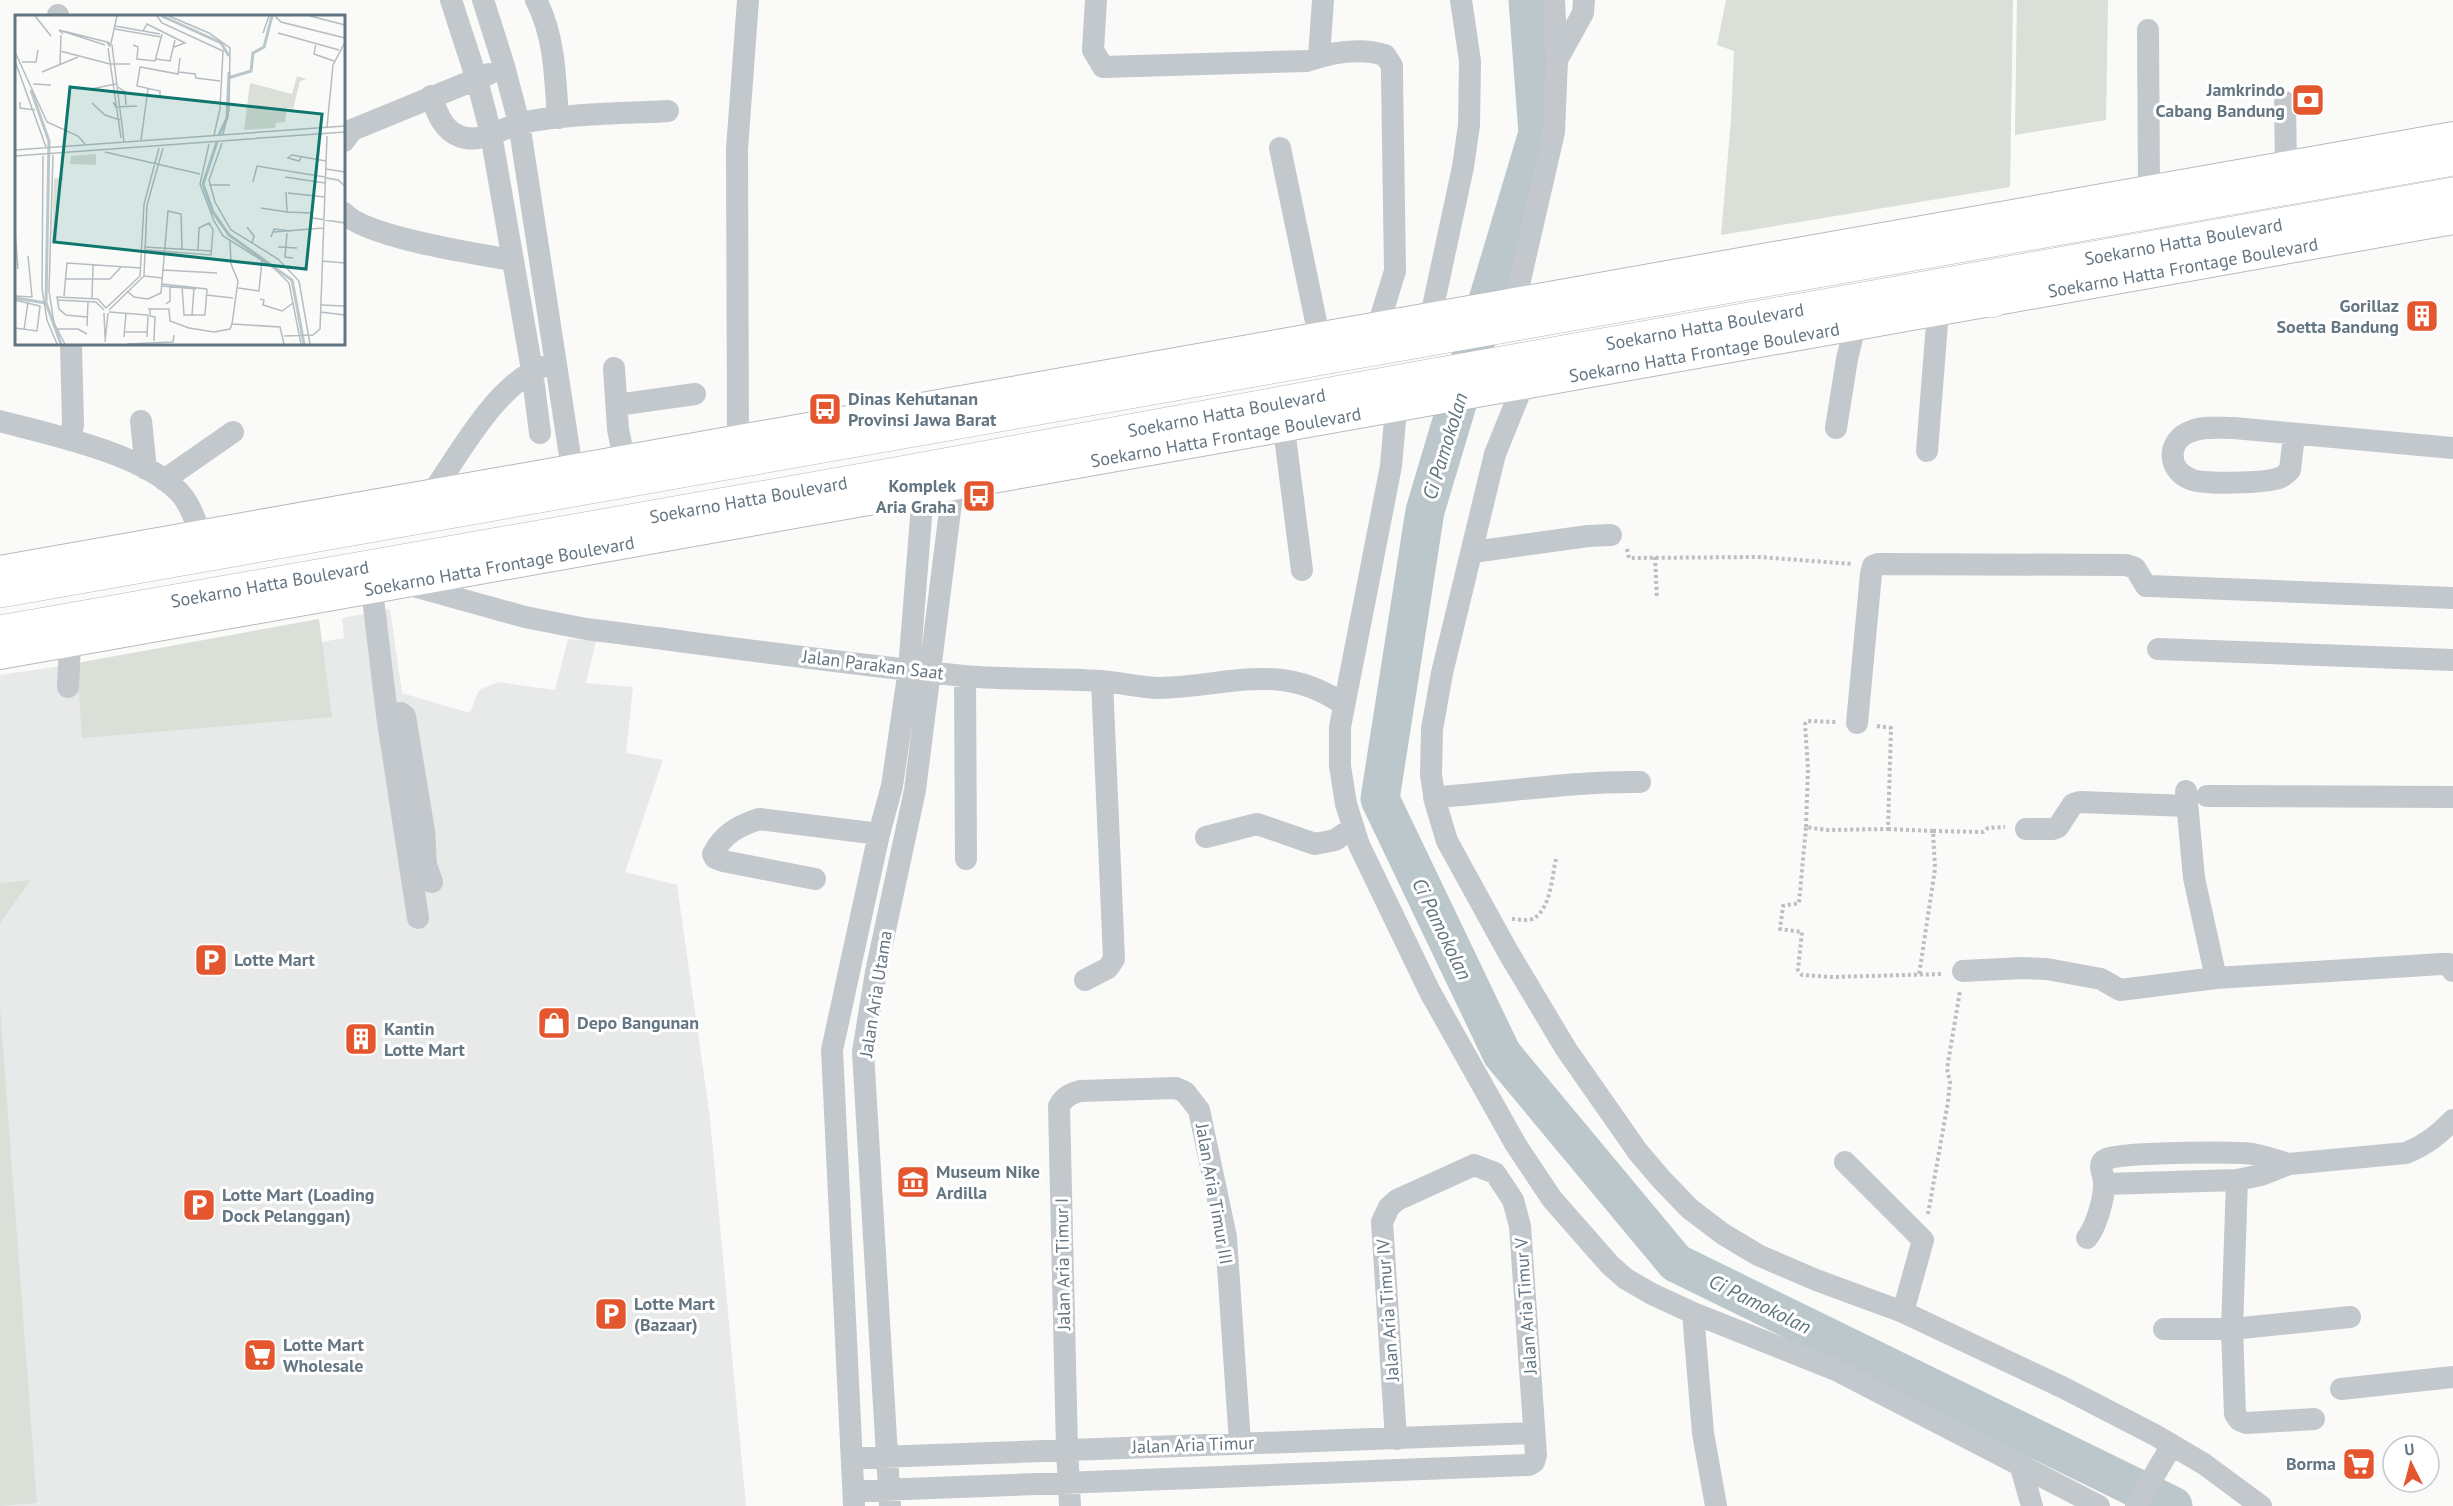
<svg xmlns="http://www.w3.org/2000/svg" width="2453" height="1506" font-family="'PT Sans',sans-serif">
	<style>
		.built { fill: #e8e9e9 }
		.green { fill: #dadfd7 }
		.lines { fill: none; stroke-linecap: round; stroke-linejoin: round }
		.river { stroke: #bbc7cb; stroke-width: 39 }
		.major-casing { stroke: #b5babe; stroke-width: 30 }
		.highway-casing { stroke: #b4b9bd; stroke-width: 34 }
		.path { stroke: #bbbfc2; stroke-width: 4; stroke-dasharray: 3 3; stroke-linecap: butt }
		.minor { stroke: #c3c8cc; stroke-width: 22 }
		.major { stroke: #fff; stroke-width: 28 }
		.highway { stroke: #fff; stroke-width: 33 }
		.labels { text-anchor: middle; stroke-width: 6; stroke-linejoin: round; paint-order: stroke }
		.poi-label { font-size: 18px; font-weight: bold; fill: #657683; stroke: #fff; text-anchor: start }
		.street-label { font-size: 18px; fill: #657683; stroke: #fff }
		.water-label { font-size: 20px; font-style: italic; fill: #60757c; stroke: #fff }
		.inset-river { fill: none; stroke: #bbc7cb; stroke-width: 3 }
		.inset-road { fill: none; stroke: #b5bdc2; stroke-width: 1.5 }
		.view { fill: #0f766e; fill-opacity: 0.15; stroke: #0f766e; stroke-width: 3 }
		.inset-edge { fill: none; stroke: #657683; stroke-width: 3 }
	</style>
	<rect width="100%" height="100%" fill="#fafaf8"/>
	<path class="built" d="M390,609L402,693L470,713L479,690L498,682L555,690L568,639L596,641L586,683L633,687L626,753L663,760L625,872L677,885L710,1118L746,1506H0V675L60,666L61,689L344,638L342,618Z"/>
	<path class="green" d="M1726,0H2013L2010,187L1721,235L1731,120L1734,51L1717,45Z
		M2017,0H2108L2106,120L2015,135Z
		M319,619L332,717L82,738L77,663Z
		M31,880L0,923V883Z
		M0,1008L37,1503L0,1506Z"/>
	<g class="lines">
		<path class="river" d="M1528,0L1538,133L1425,511L1380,799L1502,1054L1676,1263L2173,1506"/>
		<g class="major-casing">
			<g id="major">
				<path d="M0,570L2453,136"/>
				<path id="s1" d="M0,655L2453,220"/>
			</g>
		</g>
		<g class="highway-casing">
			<g id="highway">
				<path d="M1943,296L1992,301"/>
				<path d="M0,591L2453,159"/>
				<path id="s2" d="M0,632L868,479L1434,375L2453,194"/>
			</g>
		</g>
		<path class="path" d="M1627,549L1629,558L1759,557L1853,564
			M1655,557L1657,599
			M1877,726L1891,728L1888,829L1827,830L1806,827L1799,903L1783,906L1780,929L1802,932L1798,970L1802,975L1832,977L1943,974
			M1806,827L1808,769L1805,724L1807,721L1837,722
			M1888,829L1933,831L1935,869L1919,975
			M1933,831L1983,832L1988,828L2005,827
			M1512,919C1519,919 1531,922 1536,917C1551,905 1552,876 1556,859
			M1928,1214L1948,1102L1950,1082L1947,1069L1960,991"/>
		<path class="minor" d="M451,0L477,80L491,134L532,370L540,433
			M483,0L504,66L519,123L572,469
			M536,0C555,37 555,77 558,118
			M1096,0L1093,50L1103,67L1307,61C1332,52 1358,47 1385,55L1392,66V76L1395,271L1378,326
			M58,16V15
			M2148,30L2149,190
			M1319,57L1323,0
			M1557,60L1583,13L1584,0
			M431,96C437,112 442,129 459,136C480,145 501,128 521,123C569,113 620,114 668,111
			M2285,102L2286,166
			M344,141L352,130L489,74
			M1280,148L1319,336
			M344,213C366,237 476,254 512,260
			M1515,302L1554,132L1557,60L1554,0
			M1431,316L1463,167L1469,125L1470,61L1461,0
			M614,368L618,429L624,459
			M1523,385L1495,454L1442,673L1432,729L1431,775L1435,801L1447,841L1508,952L1566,1049L1638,1152L1662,1180L1690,1209L1723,1234L1758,1255L1816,1280L1903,1312L2064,1388L2155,1435L2204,1464L2261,1506
			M617,405L695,394
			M1396,409L1391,466L1340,727V766L1346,804L1359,845L1430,992L1516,1145L1552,1199L1610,1265L1626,1279L1652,1294L1693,1313L1836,1370L2099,1506
			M0,421C51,435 143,453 180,493C190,504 195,520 201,534
			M141,421L146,469
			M1836,428L1847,359L1855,326
			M1284,429L1302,570
			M2294,435L2290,470C2287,473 2283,477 2279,478C2265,483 2203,485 2190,479C2166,469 2167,439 2192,431C2204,426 2220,428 2234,428L2453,448
			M738,439L737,149L748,0
			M70,440L73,425L71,344
			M1927,451L1938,311
			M164,480L233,432
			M432,493C460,453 496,385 542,367
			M1473,552L1588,536L1611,535
			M406,584L525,617L586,629C712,645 838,663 964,676C1009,680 1055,678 1100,681C1120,682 1139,688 1159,688C1228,687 1279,660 1343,704
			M372,590L387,715L401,713L405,716L424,831L426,865L432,882
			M2158,649L2453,660
			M965,676L966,859
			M68,687L70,643
			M387,715L418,918
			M1857,723L1871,574L1873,566L1878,564L2126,565L2135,568L2146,586H2150L2453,598
			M2186,791L2194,878L2216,978L2442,964H2448L2453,971
			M2207,796L2453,797
			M1434,797C1503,793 1571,781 1640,782
			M2026,829H2053L2058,827L2073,804L2080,802L2187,806
			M1206,837L1257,824L1315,844L1335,840L1353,828
			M815,879L723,861L715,858L713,854C723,834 738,826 759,819L879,834
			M1963,971L2022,968L2047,969L2101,979L2120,990L2216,978
			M1085,980L1108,968L1114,959L1102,681
			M1845,1162L1923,1240L1903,1312
			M2237,1180L2232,1329L2235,1414L2239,1420L2246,1423L2314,1419
			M2105,1184L2237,1180L2261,1175L2289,1164L2406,1153C2426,1145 2438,1135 2453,1120
			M2087,1238C2096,1227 2105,1197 2104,1182C2104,1175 2098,1167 2103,1161C2111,1151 2236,1152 2253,1154C2265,1156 2277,1161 2289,1164
			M1693,1313L1703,1433L1716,1506
			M2164,1329H2232L2350,1317
			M2341,1389L2453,1377
			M852,1458L1534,1433
			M2020,1464L2032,1506
			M854,1491L1529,1465L1534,1462L1536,1455L1520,1226L1513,1200L1495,1173L1474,1165L1397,1200L1389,1207L1382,1222L1396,1439
			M854,1505L832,1050L879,834L892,786L909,669L923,492
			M890,1506L863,1052L876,972L915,790L953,487
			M1070,1506L1067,1449L1059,1106C1064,1097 1070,1094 1080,1091L1176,1088L1185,1092L1199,1110L1226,1237L1240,1443
			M2136,1506L2172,1445"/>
		<use href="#major" class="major"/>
		<use href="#highway" class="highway"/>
	</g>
	<defs>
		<g id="bank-square" transform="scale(1.725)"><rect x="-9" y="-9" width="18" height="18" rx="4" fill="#e4572e" stroke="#fff"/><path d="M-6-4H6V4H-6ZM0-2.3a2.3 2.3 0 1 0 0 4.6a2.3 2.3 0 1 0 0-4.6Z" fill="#fff"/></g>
		<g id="building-square" transform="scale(1.725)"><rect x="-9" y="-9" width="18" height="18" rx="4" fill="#e4572e" stroke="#fff"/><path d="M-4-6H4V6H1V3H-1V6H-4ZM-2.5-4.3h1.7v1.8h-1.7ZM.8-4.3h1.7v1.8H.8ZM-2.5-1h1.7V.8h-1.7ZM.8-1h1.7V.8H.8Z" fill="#fff"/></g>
		<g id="bus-square" transform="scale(1.725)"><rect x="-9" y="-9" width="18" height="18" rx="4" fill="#e4572e" stroke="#fff"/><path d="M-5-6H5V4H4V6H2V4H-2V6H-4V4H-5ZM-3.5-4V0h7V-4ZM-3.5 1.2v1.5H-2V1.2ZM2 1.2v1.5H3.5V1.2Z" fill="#fff"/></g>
		<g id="parking-square" transform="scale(1.725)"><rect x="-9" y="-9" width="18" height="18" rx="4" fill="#e4572e" stroke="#fff"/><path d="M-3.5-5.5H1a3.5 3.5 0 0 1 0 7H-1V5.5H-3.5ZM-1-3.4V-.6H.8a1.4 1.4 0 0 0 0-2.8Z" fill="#fff"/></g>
		<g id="shop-square" transform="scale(1.725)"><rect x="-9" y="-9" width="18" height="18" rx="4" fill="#e4572e" stroke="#fff"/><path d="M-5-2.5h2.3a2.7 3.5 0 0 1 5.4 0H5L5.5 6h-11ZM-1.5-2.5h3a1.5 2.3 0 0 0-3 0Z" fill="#fff"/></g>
		<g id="museum-square" transform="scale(1.725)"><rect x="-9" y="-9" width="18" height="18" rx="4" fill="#e4572e" stroke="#fff"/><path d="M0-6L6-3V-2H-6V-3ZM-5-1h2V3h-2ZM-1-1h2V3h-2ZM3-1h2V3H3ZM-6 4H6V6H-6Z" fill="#fff"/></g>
		<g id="supermarket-square" transform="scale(1.725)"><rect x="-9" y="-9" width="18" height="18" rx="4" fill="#e4572e" stroke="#fff"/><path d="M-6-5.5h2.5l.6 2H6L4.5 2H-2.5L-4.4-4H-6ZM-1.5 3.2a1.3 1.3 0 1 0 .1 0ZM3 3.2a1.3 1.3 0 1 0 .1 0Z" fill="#fff"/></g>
	</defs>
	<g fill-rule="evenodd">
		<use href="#bank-square" x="2308" y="100"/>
		<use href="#building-square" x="2422" y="316"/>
		<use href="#bus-square" x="825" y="409"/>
		<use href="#bus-square" x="979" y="496"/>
		<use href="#parking-square" x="211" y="960"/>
		<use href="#shop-square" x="554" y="1023"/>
		<use href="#building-square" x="361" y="1039"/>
		<use href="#museum-square" x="913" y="1182"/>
		<use href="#parking-square" x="199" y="1205"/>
		<use href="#parking-square" x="611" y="1314"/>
		<use href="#supermarket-square" x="260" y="1355"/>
		<use href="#supermarket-square" x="2359" y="1464"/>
	</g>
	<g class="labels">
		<g class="poi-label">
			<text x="2285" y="96" text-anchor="end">Jamkrindo<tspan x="2285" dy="21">Cabang Bandung</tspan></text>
			<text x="2399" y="312" text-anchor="end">Gorillaz<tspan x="2399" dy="21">Soetta Bandung</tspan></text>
			<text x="848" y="405">Dinas Kehutanan<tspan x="848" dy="21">Provinsi Jawa Barat</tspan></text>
			<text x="956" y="492" text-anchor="end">Komplek<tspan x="956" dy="21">Aria Graha</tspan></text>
			<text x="234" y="966">Lotte Mart</text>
			<text x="577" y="1029">Depo Bangunan</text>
			<text x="384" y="1035">Kantin<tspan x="384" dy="21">Lotte Mart</tspan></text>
			<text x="936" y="1178">Museum Nike<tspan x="936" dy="21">Ardilla</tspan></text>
			<text x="222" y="1201">Lotte Mart (Loading<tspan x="222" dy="21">Dock Pelanggan)</tspan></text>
			<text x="634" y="1310">Lotte Mart<tspan x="634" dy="21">(Bazaar)</tspan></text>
			<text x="283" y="1351">Lotte Mart<tspan x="283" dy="21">Wholesale</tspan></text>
			<text x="2336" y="1470" text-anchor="end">Borma</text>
		</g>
		<g class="street-label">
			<text dy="6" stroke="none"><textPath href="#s2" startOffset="2218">Soekarno Hatta Boulevard</textPath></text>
			<text dy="6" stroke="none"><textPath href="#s1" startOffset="2217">Soekarno Hatta Frontage Boulevard</textPath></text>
			<text dy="6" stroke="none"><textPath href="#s2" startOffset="1732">Soekarno Hatta Boulevard</textPath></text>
			<text dy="6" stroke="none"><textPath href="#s1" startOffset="1731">Soekarno Hatta Frontage Boulevard</textPath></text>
			<text dy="6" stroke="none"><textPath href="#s2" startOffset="1246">Soekarno Hatta Boulevard</textPath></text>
			<text dy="6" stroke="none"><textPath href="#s1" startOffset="1245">Soekarno Hatta Frontage Boulevard</textPath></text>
			<text dy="6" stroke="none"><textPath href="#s2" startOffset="760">Soekarno Hatta Boulevard</textPath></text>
			<text dy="6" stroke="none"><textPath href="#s1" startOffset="507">Soekarno Hatta Frontage Boulevard</textPath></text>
			<text dy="6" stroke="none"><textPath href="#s2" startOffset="274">Soekarno Hatta Boulevard</textPath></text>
			<text transform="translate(873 665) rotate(7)" y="6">Jalan Parakan Saat</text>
			<text transform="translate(876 994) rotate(-81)" y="6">Jalan Aria Utama</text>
			<text transform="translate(1214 1194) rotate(80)" y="6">Jalan Aria Timur III</text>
			<text transform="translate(1063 1264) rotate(-91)" y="6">Jalan Aria Timur I</text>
			<text transform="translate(1526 1306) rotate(-94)" y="6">Jalan Aria Timur V</text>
			<text transform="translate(1388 1310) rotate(-94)" y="6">Jalan Aria Timur IV</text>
			<text transform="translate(1193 1445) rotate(-2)" y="6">Jalan Aria Timur</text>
		</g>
		<g class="water-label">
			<text transform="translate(1445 446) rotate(-73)" y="7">Ci Pamokolan</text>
			<text transform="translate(1442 929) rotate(64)" y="7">Ci Pamokolan</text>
			<text transform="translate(1760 1304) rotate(26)" y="7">Ci Pamokolan</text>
		</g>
	</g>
	<g transform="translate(15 15)">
		<rect width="330" height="330" fill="#fafaf8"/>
		<path d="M282,61L292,64L285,66L278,94L272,93L270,107L261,108L260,113L229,115L235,68L277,79ZM81,139V150L55,149L56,141ZM39,163H49L44,168L42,227H37Z" fill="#dadfd7"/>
		<path class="inset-river" d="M147,1L206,28L214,41M213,63L236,56L238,38L249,32L257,1M16,75L34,126L31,288L46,329M204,120L212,103L214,57M202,127L188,169L198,197L214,220L277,265L289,329M0,283L31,288"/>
		<path class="inset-road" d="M20,1L36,21M142,1L147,8L208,36L205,94L199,120M154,1L194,18L215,33L214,95L208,119M260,1L266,7L330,23M295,1L330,10M100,11L145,19M100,14L146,22M48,16L92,27M128,16L132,9L170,28L159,32M248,18L254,1M263,18L324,35M48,19L44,15L90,30M96,28L102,1M301,28L299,39L319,46M118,30L123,32L122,44L140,46L147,19M95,32L92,27L97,30L109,127M93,33L106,123M45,36L95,49H115M0,37L32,107L63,121L70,129M141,44L155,46L160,25M0,46L31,132M7,47H21L23,35M45,49L46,20M27,57L63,42M164,57L180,59L181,63L205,66M18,69L36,70M103,72L110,77L111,90M76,74L101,69M145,81V76L122,71L125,52L163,59L165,43M5,87V93L20,95M98,87L101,92L122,91M77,88L90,100L105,105M312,112L318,50L330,27M126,125L133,74M207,128L194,165L200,187L216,215L263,244L284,266L295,329M194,129L185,169L199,206L208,221L259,253L274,268L286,329M0,135L330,111M90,137L185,159M38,140L34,276L39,308L50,329M0,141L330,117M28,141L27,274L32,305L42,329M286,142L284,146L273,143L277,140L311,146M311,154L330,157M270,162L310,168M311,163L323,165L330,171M238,167L242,151L310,162M194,170H215M271,177L272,197L296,198L298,203L330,208M273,178L310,182M246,193L272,197M232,212L239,221L237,228M0,217L3,254M259,217L308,213M272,218L270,242L278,243M256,222L259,214L276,216M215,226L216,249L223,266L217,309M129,232L197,236M263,232L282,233M131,235L196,240L198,215L194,208L184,213L183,235M307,246L330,248M148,255L202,258M129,261L147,263M50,264H95L106,252M147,269L192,274M147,271L181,274M167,271L169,300H190L192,274M223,273L244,276L247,245M112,276L119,282L133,284L146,278L153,196L166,199L167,234M191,280L218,283M0,281L17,282L13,241M49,281L52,248L126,253M77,283L78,250M245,284L249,285L248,290L267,296L278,288M0,285L25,291L22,316L0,313M42,285L81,287L89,295M151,289L155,286V272M305,290L330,291M91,293L125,261L129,189L144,133M133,294H154L155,306L174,313L199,317L215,314L217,309M135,294V301L140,302L139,326M94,295L129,261L132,190L148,133M94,297L133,300M305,297L330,300M89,298L90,322M177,301L179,273M72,302L51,300L44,294L42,282L83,284L91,293M217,309L265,312L269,329M72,311L73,286M42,314H63L72,319M9,315L13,287M110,317H132M269,321L298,320L305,314L312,121M109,322L111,298M132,322L133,300M90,327L93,298M112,329L158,327L159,320"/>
		<path class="view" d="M55,72L307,99L291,254L39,227Z"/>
		<rect width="330" height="330" class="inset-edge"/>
	</g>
	<g transform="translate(2411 1464) rotate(354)"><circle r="28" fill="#ffffff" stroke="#c1c8cd" stroke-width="1.5"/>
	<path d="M0-4.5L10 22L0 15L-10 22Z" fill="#e4572e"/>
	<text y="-9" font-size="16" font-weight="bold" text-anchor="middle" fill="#657683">U</text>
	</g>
</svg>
